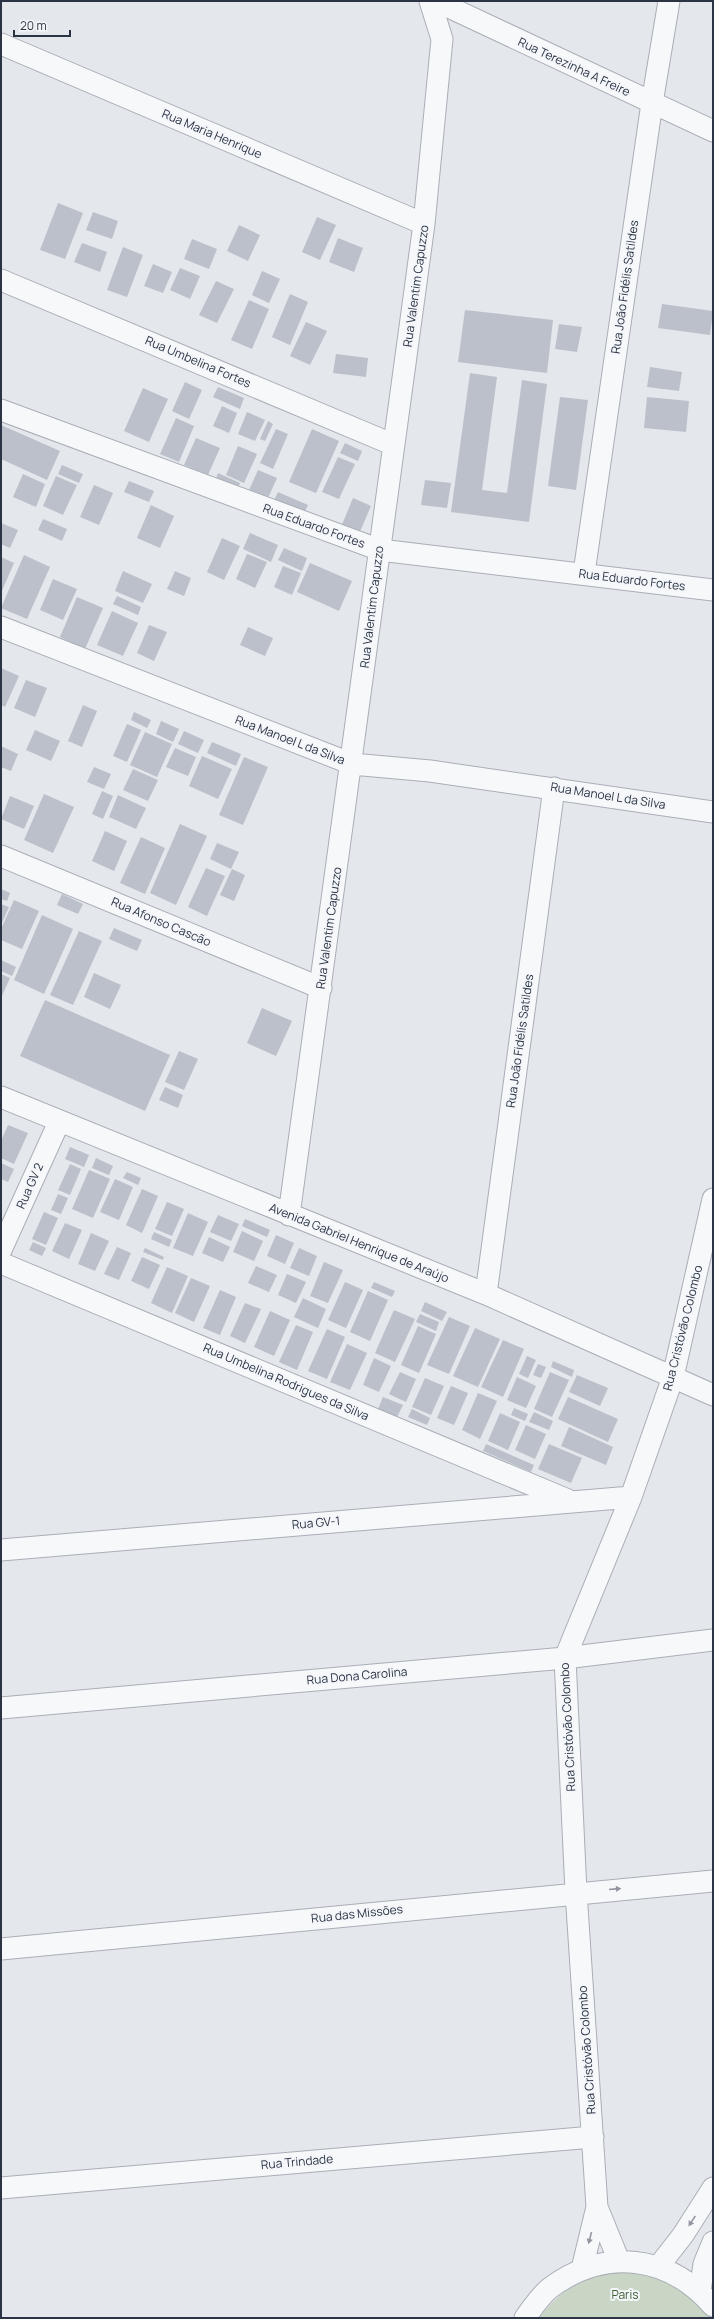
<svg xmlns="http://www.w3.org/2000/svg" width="714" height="2319" font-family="Manrope,sans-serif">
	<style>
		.green { fill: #c9d6c5 }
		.building { fill: #bbc0ca }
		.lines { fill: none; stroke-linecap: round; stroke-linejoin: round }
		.minor-casing { stroke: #a9aeb7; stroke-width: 23 }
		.minor { stroke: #f7f8fa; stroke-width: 21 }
		.oneway { fill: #9196a0 }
		.labels { text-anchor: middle; stroke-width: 4; stroke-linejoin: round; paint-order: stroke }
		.street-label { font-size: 12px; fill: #2b3445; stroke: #f4f6f9 }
		.park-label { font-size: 12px; fill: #3f6138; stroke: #f4f6f9 }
	</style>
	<rect width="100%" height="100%" fill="#e4e7ec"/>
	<path class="green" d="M614,2271C625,2272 637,2271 648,2273C673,2278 699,2297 712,2318H539C562,2288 579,2281 614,2271Z"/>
	<path class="building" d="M58,203L83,213L65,259L40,250Z
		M93,212L118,221L112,239L86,230Z
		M317,217L336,225L320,260L302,252Z
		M239,225L260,235L248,261L227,251Z
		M338,238L363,248L354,272L329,262Z
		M192,239L217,249L209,269L184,259Z
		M82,243L107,252L100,272L74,262Z
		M123,247L143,255L127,297L107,290Z
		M153,264L172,272L163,293L144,286Z
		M180,268L200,276L190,299L170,290Z
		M262,271L280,279L269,303L252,295Z
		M216,281L234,289L217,323L199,315Z
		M290,294L308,302L290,345L272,337Z
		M249,300L269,309L252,349L231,340Z
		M662,304L713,311L710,335L658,328Z
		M465,310L553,320L547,373L458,362Z
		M306,322L327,331L310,365L290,356Z
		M559,324L582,327L577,352L555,349Z
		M336,354L368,358L366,377L333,373Z
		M650,367L682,372L679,391L647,387Z
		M470,373L497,377L482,490L507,493L522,380L547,384L529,522L451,512Z
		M185,382L202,390L189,419L172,411Z
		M218,387L244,398L240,409L213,397Z
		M143,388L168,399L149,442L124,431Z
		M560,397L588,400L576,490L548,486Z
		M647,397L689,401L686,432L644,428Z
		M222,406L237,413L229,433L213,426Z
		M247,412L265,420L255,441L238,434Z
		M176,418L194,426L179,462L160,454Z
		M268,421L273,424L265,441L260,439Z
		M1,425L60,451L47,480L1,459Z
		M276,429L288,434L273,469L260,463Z
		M312,429L339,441L316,493L289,482Z
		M196,438L220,448L208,475L184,465Z
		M345,443L362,451L358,461L340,453Z
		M238,446L257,454L244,483L226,475Z
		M338,457L355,464L339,499L322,492Z
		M62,465L83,474L79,483L58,474Z
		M258,470L277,478L268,498L249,490Z
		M218,473L240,483L237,491L215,481Z
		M23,474L45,484L36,507L13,497Z
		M56,476L77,485L63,515L43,506Z
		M425,480L451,483L447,508L421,505Z
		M129,481L154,491L149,502L124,492Z
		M94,485L113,493L99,525L80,517Z
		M278,492L308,505L302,518L272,504Z
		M353,498L371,506L359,534L341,527Z
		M151,505L174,516L160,548L137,538Z
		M43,519L67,529L62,541L38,530Z
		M1,523L18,530L10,548L1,544Z
		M250,533L278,545L271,562L243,549Z
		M222,538L240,546L224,580L207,572Z
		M284,548L307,558L302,571L278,560Z
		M247,554L267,562L255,588L236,579Z
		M24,555L50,567L27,619L1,608Z
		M1,557L14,563L1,593Z
		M310,563L352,581L339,611L297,592Z
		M283,566L301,573L292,595L274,587Z
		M123,571L152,584L143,603L115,591Z
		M175,571L191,578L184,596L167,589Z
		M53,579L77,589L63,620L40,610Z
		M117,596L141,607L138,615L113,604Z
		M77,597L103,608L85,649L60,637Z
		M112,611L138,623L123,656L97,645Z
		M149,625L167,632L154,661L137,653Z
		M248,627L273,638L265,656L240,645Z
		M1,668L19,676L5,707L1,705Z
		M26,680L47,688L35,717L14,708Z
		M83,705L97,711L82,747L68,741Z
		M134,712L151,720L147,728L131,720Z
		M161,721L179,729L173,742L156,734Z
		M127,724L141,730L127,762L113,756Z
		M35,730L60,741L51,761L26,750Z
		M184,731L204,740L198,753L178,744Z
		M145,732L172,744L157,777L130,765Z
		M212,742L241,754L236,766L207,753Z
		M1,746L18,754L11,771L1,767Z
		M175,748L196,757L188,776L166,767Z
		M202,756L232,769L218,799L189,786Z
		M244,757L268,767L243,825L219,815Z
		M94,767L111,774L104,789L87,782Z
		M133,769L158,780L148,801L123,790Z
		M102,791L113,796L103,819L92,814Z
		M44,794L74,807L53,853L24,840Z
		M118,795L146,808L136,829L109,817Z
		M10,796L34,806L24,829L1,819Z
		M180,824L207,836L176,905L150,893Z
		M105,831L127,841L114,871L92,861Z
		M141,837L165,848L145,894L120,883Z
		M217,843L239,852L231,869L210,859Z
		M206,868L225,876L207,916L188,907Z
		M232,869L245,875L234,901L220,895Z
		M1,889L10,893L7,901L1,899Z
		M62,894L83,904L78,914L57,905Z
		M14,900L39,911L22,949L1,940V929Z
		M1,904L9,907L1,925Z
		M42,915L73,929L44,994L14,980Z
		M114,928L142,940L137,951L109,939Z
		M79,931L102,941L73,1005L50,995Z
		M1,960L16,967L12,976L1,971Z
		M94,973L121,985L110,1009L84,997Z
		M1,974L10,978L1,998Z
		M45,1000L170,1055L145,1111L20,1056Z
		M262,1008L292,1021L276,1056L247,1043Z
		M179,1051L198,1059L184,1090L165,1082Z
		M165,1087L183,1095L178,1108L159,1100Z
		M8,1125L28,1133L14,1164L1,1158V1141Z
		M70,1147L89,1155L84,1167L65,1159Z
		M96,1158L113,1166L109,1175L92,1168Z
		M1,1163L14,1169L8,1182L1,1179Z
		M70,1164L81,1169L70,1195L58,1190Z
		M89,1170L110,1179L93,1218L72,1209Z
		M127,1172L141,1178L138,1185L123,1178Z
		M115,1179L133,1187L119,1220L100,1212Z
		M142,1189L158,1196L142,1233L126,1225Z
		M58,1194L68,1198L61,1214L51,1210Z
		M167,1202L184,1209L172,1236L155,1229Z
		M44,1212L58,1218L46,1245L32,1239Z
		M188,1213L208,1222L193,1256L173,1248Z
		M218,1215L239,1224L231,1241L210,1232Z
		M245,1219L270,1230L267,1237L242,1226Z
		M65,1223L82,1230L69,1259L52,1251Z
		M242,1231L263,1241L254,1261L233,1252Z
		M154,1232L172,1240L169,1247L151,1239Z
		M91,1233L109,1241L95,1271L78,1264Z
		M276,1235L294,1243L285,1264L267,1256Z
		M209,1237L230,1247L223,1262L202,1253Z
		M33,1242L46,1248L42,1256L29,1250Z
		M117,1247L131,1253L119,1280L104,1274Z
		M145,1248L164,1257L163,1260L143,1252Z
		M299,1248L317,1256L309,1276L290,1268Z
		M142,1257L160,1265L149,1289L131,1281Z
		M324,1262L343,1270L328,1303L310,1296Z
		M256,1266L277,1275L269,1292L248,1283Z
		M167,1267L188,1276L172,1313L151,1303Z
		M287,1274L306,1282L296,1303L278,1295Z
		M191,1278L210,1286L194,1322L175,1313Z
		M345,1282L363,1290L346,1328L328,1320Z
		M374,1282L395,1291L392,1297L371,1288Z
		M220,1290L236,1297L220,1335L203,1328Z
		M368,1291L388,1300L370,1341L350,1332Z
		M303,1298L326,1309L318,1328L294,1317Z
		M425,1302L447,1312L442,1321L421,1311Z
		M245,1303L261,1309L245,1343L230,1336Z
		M394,1310L415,1319L395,1362L375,1353Z
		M270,1311L290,1320L274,1356L254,1347Z
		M420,1314L439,1322L436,1331L416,1322Z
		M449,1317L470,1326L449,1374L427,1365Z
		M296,1325L313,1332L297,1370L279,1362Z
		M418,1326L436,1334L419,1373L401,1365Z
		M475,1328L500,1339L478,1387L453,1376Z
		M327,1329L345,1337L327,1379L308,1371Z
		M503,1340L524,1349L503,1397L481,1387Z
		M347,1344L367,1353L350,1390L330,1382Z
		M527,1356L536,1360L528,1378L519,1374Z
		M374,1358L391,1366L379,1392L363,1385Z
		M553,1361L574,1370L572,1377L551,1367Z
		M538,1364L546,1367L541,1378L533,1375Z
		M400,1372L416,1379L406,1402L389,1394Z
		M550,1372L569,1380L552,1417L534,1409Z
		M577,1375L608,1388L600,1406L569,1392Z
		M517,1377L536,1386L526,1408L507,1400Z
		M425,1378L444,1386L431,1415L412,1407Z
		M451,1386L468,1393L454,1425L437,1418Z
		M478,1393L497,1401L480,1439L462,1430Z
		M383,1397L403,1405L397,1417L378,1409Z
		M568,1397L618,1419L608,1442L558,1419Z
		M514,1408L528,1414L525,1421L511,1415Z
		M412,1409L430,1418L427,1425L408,1417Z
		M534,1412L553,1421L549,1430L529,1422Z
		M500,1413L520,1422L508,1450L488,1441Z
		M526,1425L546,1434L535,1459L515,1450Z
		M569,1427L613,1447L606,1465L561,1446Z
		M486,1444L534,1465L531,1472L483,1451Z
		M549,1444L582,1458L571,1483L538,1469Z"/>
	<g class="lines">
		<g class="minor-casing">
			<path id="minor" d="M436,1L713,131
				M1,44L424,224
				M1,280L394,445
				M1,410L380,550L713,590
				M584,573L652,103L669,1
				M1,627L352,764L430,771L713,812
				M1,856L321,988
				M1,1097L486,1294L713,1395
				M289,1215L424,224L442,39L430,1
				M1,1250L59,1122
				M1,1263L568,1500
				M486,1294L554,788
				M1,1550L631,1497
				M1,1708L565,1658L713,1640
				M1,1949L713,1881
				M1,2188L593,2137
				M619,2261L597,2207L576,1892L565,1658L631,1497L673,1377L713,1199
				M658,2267L683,2235L713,2188
				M582,2269L597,2207
				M700,2291L704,2264L713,2242
				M525,2318C532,2308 541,2295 550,2288C605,2247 669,2255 713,2306"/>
		</g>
		<use href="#minor" class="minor"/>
	</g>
	<defs><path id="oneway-solid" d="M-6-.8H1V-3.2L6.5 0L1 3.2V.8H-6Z"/></defs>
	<g class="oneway">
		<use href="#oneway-solid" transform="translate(615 1889) rotate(-5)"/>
		<use href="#oneway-solid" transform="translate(692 2221) rotate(123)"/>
		<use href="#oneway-solid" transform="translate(590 2238) rotate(104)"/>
	</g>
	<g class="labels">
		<g class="street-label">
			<text transform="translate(574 67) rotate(25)" y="4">Rua Terezinha A Freire</text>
			<text transform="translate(212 134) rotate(23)" y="4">Rua Maria Henrique</text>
			<text transform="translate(416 286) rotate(-82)" y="4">Rua Valentim Capuzzo</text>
			<text transform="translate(625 287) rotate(-82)" y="4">Rua João Fidélis Satildes</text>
			<text transform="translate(198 362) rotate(23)" y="4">Rua Umbelina Fortes</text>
			<text transform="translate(314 526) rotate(20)" y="4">Rua Eduardo Fortes</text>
			<text transform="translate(632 580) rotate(7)" y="4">Rua Eduardo Fortes</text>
			<text transform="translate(372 607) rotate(-83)" y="4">Rua Valentim Capuzzo</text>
			<text transform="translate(290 740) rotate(21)" y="4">Rua Manoel L da Silva</text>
			<text transform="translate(608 796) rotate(9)" y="4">Rua Manoel L da Silva</text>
			<text transform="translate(161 922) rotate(23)" y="4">Rua Afonso Cascão</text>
			<text transform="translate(329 928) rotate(-82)" y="4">Rua Valentim Capuzzo</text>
			<text transform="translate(520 1041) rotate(-82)" y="4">Rua João Fidélis Satildes</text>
			<text transform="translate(30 1186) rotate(-66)" y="4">Rua GV 2</text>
			<text transform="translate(359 1243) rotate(22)" y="4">Avenida Gabriel Henrique de Araújo</text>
			<text transform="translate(683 1328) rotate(-76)" y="4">Rua Cristóvão Colombo</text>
			<text transform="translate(286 1382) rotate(23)" y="4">Rua Umbelina Rodrigues da Silva</text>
			<text transform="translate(316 1523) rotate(-5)" y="4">Rua GV-1</text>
			<text transform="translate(357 1676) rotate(-5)" y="4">Rua Dona Carolina</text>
			<text transform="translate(568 1727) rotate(-93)" y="4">Rua Cristóvão Colombo</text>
			<text transform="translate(357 1914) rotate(-6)" y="4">Rua das Missões</text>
			<text transform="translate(587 2050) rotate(-94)" y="4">Rua Cristóvão Colombo</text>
			<text transform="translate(297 2162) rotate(-5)" y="4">Rua Trindade</text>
		</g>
		<g class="park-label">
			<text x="625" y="2299">Paris</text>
		</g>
	</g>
	<rect width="714" height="2319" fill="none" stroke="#2b3445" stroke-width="4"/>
	<path d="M14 30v6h56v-6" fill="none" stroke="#2b3445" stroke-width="2"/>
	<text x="20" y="30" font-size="12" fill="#2b3445" stroke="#f4f6f9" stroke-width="3" paint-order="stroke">20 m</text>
</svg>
